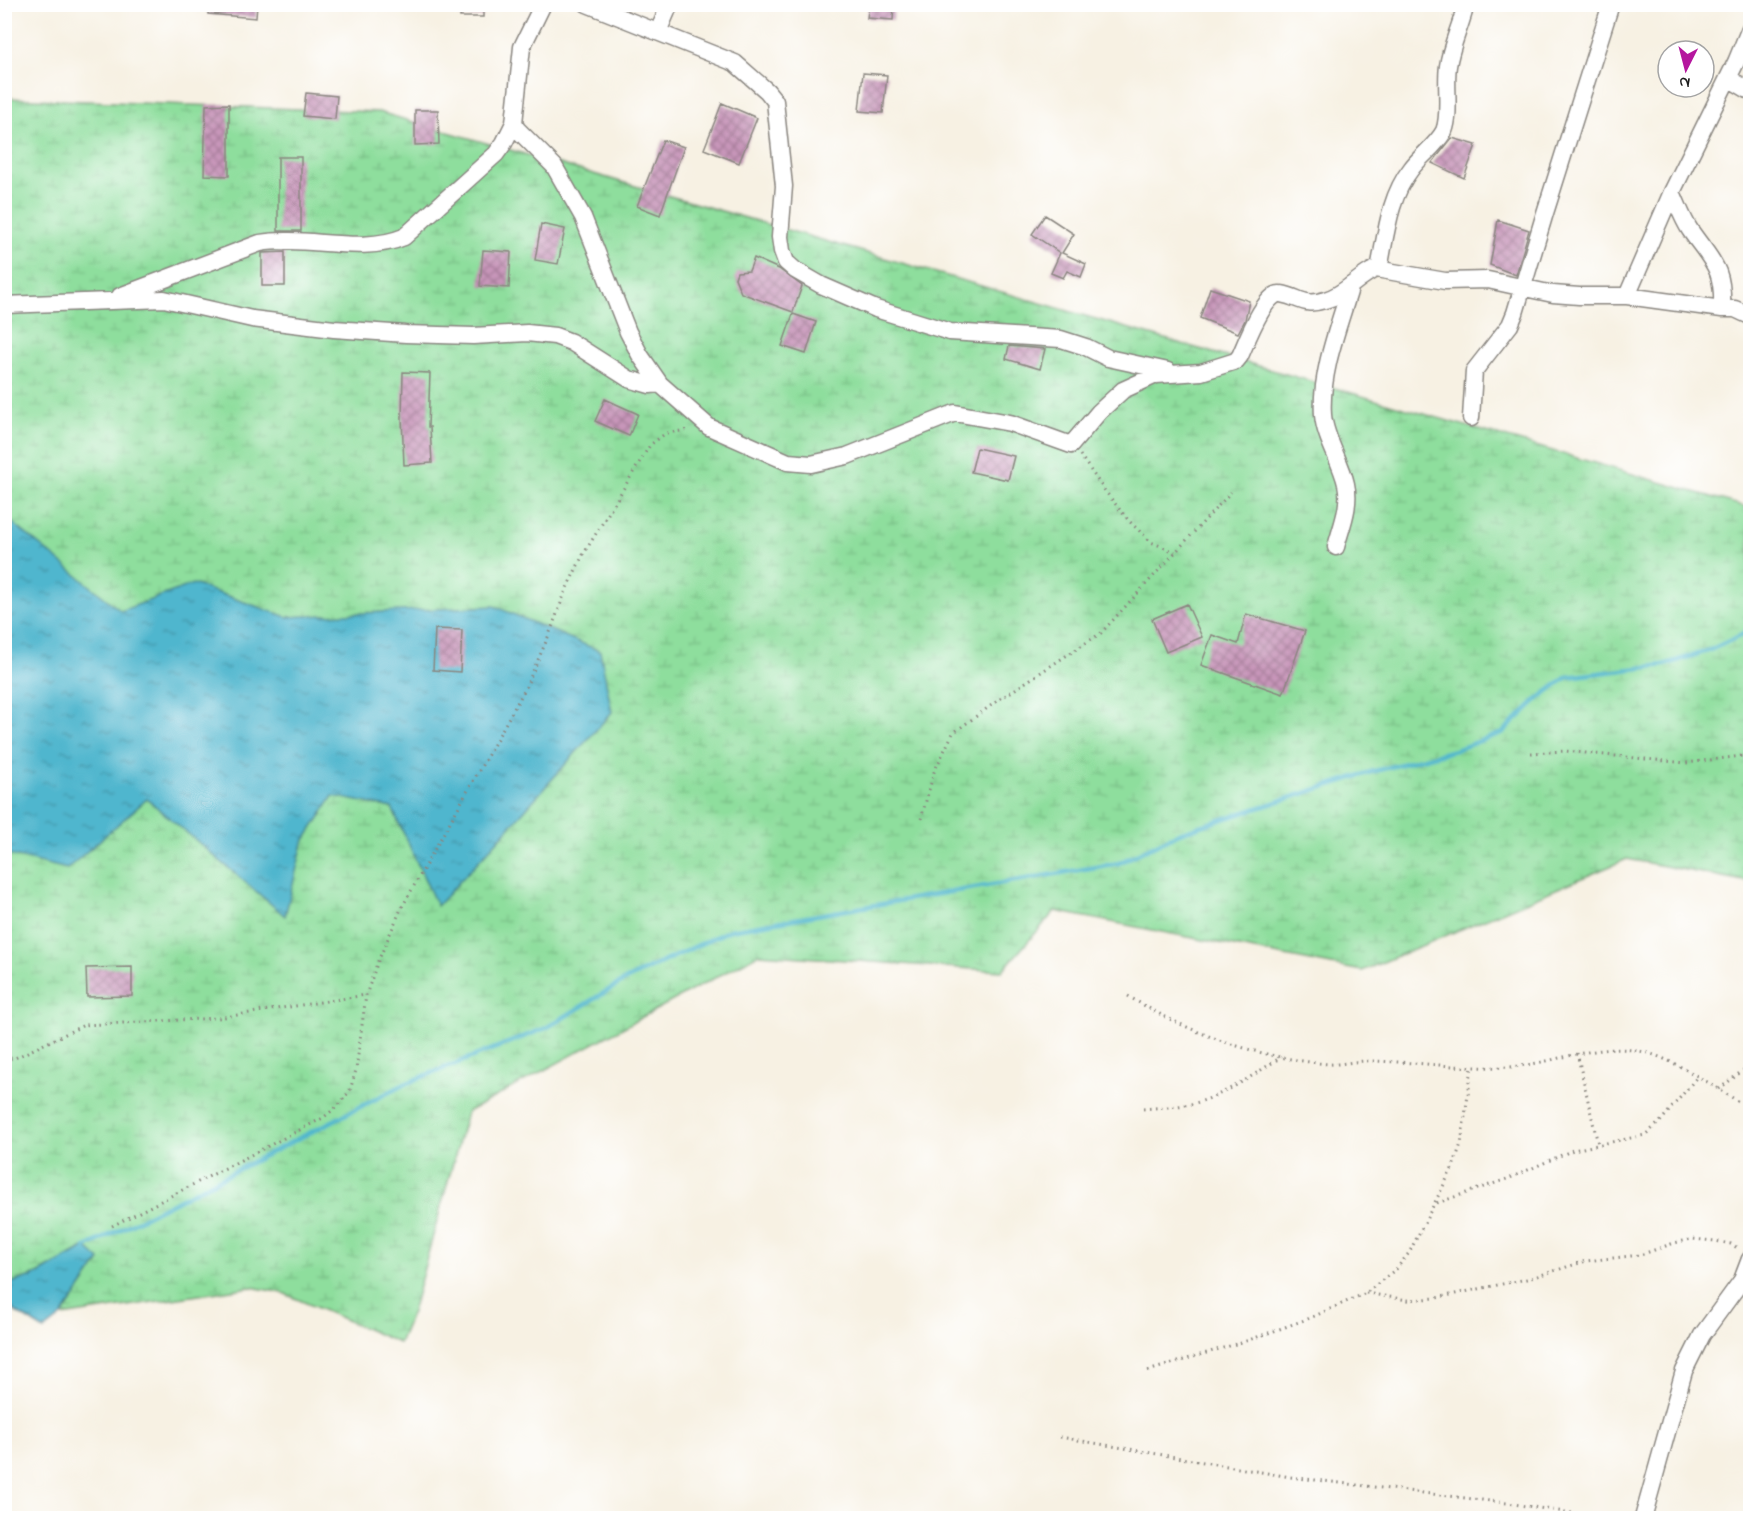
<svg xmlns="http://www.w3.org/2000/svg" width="1755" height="1523" font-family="'Indie Flower',sans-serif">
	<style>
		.wetland { fill: url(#wetland-marsh); stroke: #557d5c; stroke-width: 1.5 }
		.water { fill: url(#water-ripples); stroke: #366975; stroke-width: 1.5 }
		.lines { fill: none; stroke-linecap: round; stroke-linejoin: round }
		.stream { stroke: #50b6ce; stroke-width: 4.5 }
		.building { fill: url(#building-cross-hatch) }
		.minor-casing { stroke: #8a8680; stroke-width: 19 }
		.path { stroke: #8a8680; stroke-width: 3; stroke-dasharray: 1.5 4.5; stroke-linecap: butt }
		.minor { stroke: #fff; stroke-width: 16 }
	</style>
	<defs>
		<pattern id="wetland-marsh" width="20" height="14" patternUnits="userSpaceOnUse" patternTransform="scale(1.5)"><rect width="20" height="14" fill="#8ede9d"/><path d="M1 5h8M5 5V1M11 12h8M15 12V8" fill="none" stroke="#7abe87"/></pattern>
		<pattern id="water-ripples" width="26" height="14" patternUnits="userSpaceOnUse" patternTransform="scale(1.5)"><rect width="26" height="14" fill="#50b6ce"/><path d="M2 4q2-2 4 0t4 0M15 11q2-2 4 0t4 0" fill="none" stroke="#4293a6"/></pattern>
		<pattern id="building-cross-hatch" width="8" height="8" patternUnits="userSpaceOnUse" patternTransform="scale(1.5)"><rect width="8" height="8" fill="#c896ba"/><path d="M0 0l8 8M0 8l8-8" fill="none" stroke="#a27a96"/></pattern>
	</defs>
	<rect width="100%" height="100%" fill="#fff"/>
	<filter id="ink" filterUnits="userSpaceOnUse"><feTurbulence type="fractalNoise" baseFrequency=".0167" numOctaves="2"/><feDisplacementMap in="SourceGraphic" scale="12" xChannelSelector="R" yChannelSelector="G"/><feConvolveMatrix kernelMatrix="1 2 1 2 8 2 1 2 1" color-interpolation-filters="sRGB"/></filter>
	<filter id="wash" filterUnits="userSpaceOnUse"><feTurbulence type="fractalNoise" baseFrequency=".008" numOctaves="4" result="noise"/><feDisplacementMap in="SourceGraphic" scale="24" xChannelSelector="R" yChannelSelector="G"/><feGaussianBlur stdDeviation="1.35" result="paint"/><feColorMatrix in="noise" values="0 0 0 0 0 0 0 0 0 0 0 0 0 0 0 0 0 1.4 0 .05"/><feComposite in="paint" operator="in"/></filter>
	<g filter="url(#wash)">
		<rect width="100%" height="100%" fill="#f7f1e3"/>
		<path class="wetland" d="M5,98L379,112L1750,508V882L1627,859L1362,971L1055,911L1002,971L759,954L467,1112L412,1312L399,1343L283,1293L251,1287L62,1316L99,1260L86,1247L38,1274L5,1285Z"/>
		<path class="water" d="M4,516L121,611L193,584L287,617L494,606L600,651L612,712L499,839L437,906L392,808L333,796L303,843L285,916L147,799L67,869L5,854Z
			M86,1247L100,1260L62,1316L44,1330L5,1305V1285L38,1274Z"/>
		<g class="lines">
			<path class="stream" d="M86,1247L407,1083L546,1028L627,979L730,930L1119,863L1179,833L1371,772L1455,750L1502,733L1539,698L1567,677L1664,665L1710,650L1750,631"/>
		</g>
		<g id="blocks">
			<path class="building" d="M209,4H257L256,18L208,14Z
				M461,4H483V17H460Z
				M869,4H894L893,20L867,18Z
				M863,73L887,75L883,113L859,111Z
				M306,93L337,96L335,119L303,116Z
				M722,103L757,118L739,163L704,149Z
				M229,104V176L204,175L206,105Z
				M415,110H438L439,144L415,145Z
				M1452,138L1476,145L1464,178L1432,163Z
				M663,140L684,147L660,215L637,206Z
				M278,157H301V231H278Z
				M1045,215L1074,234L1062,253L1086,264L1081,277L1067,271L1063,278L1051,273L1060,253L1032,234Z
				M1498,220L1529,230L1516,275L1490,265Z
				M541,224L565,229L558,264L535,260Z
				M483,250L511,252L509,288L480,286Z
				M285,252V286H262V253Z
				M754,258L779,269L802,286L793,312L741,293L735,278L737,272L749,271Z
				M1210,288L1249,301L1245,320L1238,333L1200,318Z
				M793,314L816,322L806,354L782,346Z
				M1009,346L1045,349L1040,369L1006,359Z
				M403,372L430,373L428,427H430L432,463L404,465L402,418Z
				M605,399L638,414L629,436L595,421Z
				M977,448L1014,456L1008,480L971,472Z
				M1187,604L1202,637L1166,652L1152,619Z
				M1246,614L1305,631L1283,694L1201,665L1212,635L1238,644Z
				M435,629L462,630L460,672L433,670Z
				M132,967V996L87,997L86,968Z"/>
		</g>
	</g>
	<g filter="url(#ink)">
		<use href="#blocks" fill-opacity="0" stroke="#8a8680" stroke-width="1.5"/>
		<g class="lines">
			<g class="minor-casing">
				<path id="minor" d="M543,4L522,47L514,123L517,129L554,166L583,217L628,332L640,355L660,384L709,427L788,462L811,464L847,456L955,413L1010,423L1071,445L1099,412L1123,390L1156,375L1201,372L1236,361L1240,356C1246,343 1265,291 1281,294C1300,297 1303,307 1325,300C1345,295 1358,276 1376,269L1445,281L1488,280L1553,294L1579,296H1627L1722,309H1735L1750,316
					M587,4L735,63L767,91L775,101L784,186L780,237L782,251L786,262L795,270L821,285L876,309L950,332L1061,339L1086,347L1108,358L1168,371
					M658,32L670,4
					M1728,78L1750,91
					M1379,269C1386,235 1389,197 1411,169C1421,155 1436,146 1444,131C1451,114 1445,85 1448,66C1451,45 1461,26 1466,4
					M120,296L260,243C306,235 361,255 404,237L496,154L504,143L514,123
					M1627,296L1672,192
					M4,305L164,299L252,319L334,329L406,334L473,336L527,333L555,336L571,342L629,379L650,385L660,384
					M1722,309C1724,267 1712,262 1690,230C1682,218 1678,205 1672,192L1736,62L1750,28
					M1471,418L1474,371L1510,325L1515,313L1545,213L1611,4
					M1336,547C1341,527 1351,506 1346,484C1341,461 1325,439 1323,415C1320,372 1339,326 1351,285
					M1643,1518L1684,1371L1702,1335L1742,1280L1750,1259"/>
			</g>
			<path class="path" d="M1080,455L1105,491L1129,521L1151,542L1175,552
				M1531,753L1565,751L1686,763L1750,755
				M921,819L934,772L953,733L1000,699L1101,633L1231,492
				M1128,996C1188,1033 1258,1058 1328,1064C1343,1065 1358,1060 1373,1061C1418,1062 1464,1069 1509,1067C1553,1064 1593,1043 1639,1051C1671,1056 1721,1091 1750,1109
				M1577,1053L1598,1144
				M4,1059L15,1058L84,1025L218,1018L366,995
				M1719,1089L1750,1065
				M1143,1109C1162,1107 1181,1107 1199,1102C1228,1093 1255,1074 1281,1057
				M1437,1203L1510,1178L1573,1150L1645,1135L1660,1122L1697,1077
				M112,1226L323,1118L339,1105L350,1090L356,1070L366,995L378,961L401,909L525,689L549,635L566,590L583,555L650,445L666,433L689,430
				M1366,1293L1408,1300L1436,1298L1531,1278L1586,1261L1640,1255L1674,1243L1692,1239L1715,1241L1731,1244L1739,1249
				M1148,1371L1249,1340L1310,1318L1366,1293L1396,1269L1409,1253L1453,1167L1461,1144L1472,1067
				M1060,1437L1290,1477L1507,1503L1604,1518"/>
			<use href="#minor" class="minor"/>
		</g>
	</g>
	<rect width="1755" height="1523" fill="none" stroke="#fff" stroke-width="24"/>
	<g transform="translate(1686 69) rotate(186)"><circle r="28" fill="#ffffff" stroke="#a4a4a4" stroke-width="1.5"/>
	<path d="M0-4.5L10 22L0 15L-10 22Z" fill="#b5179e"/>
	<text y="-9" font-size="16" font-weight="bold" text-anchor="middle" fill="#1c1c1c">N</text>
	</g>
</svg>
